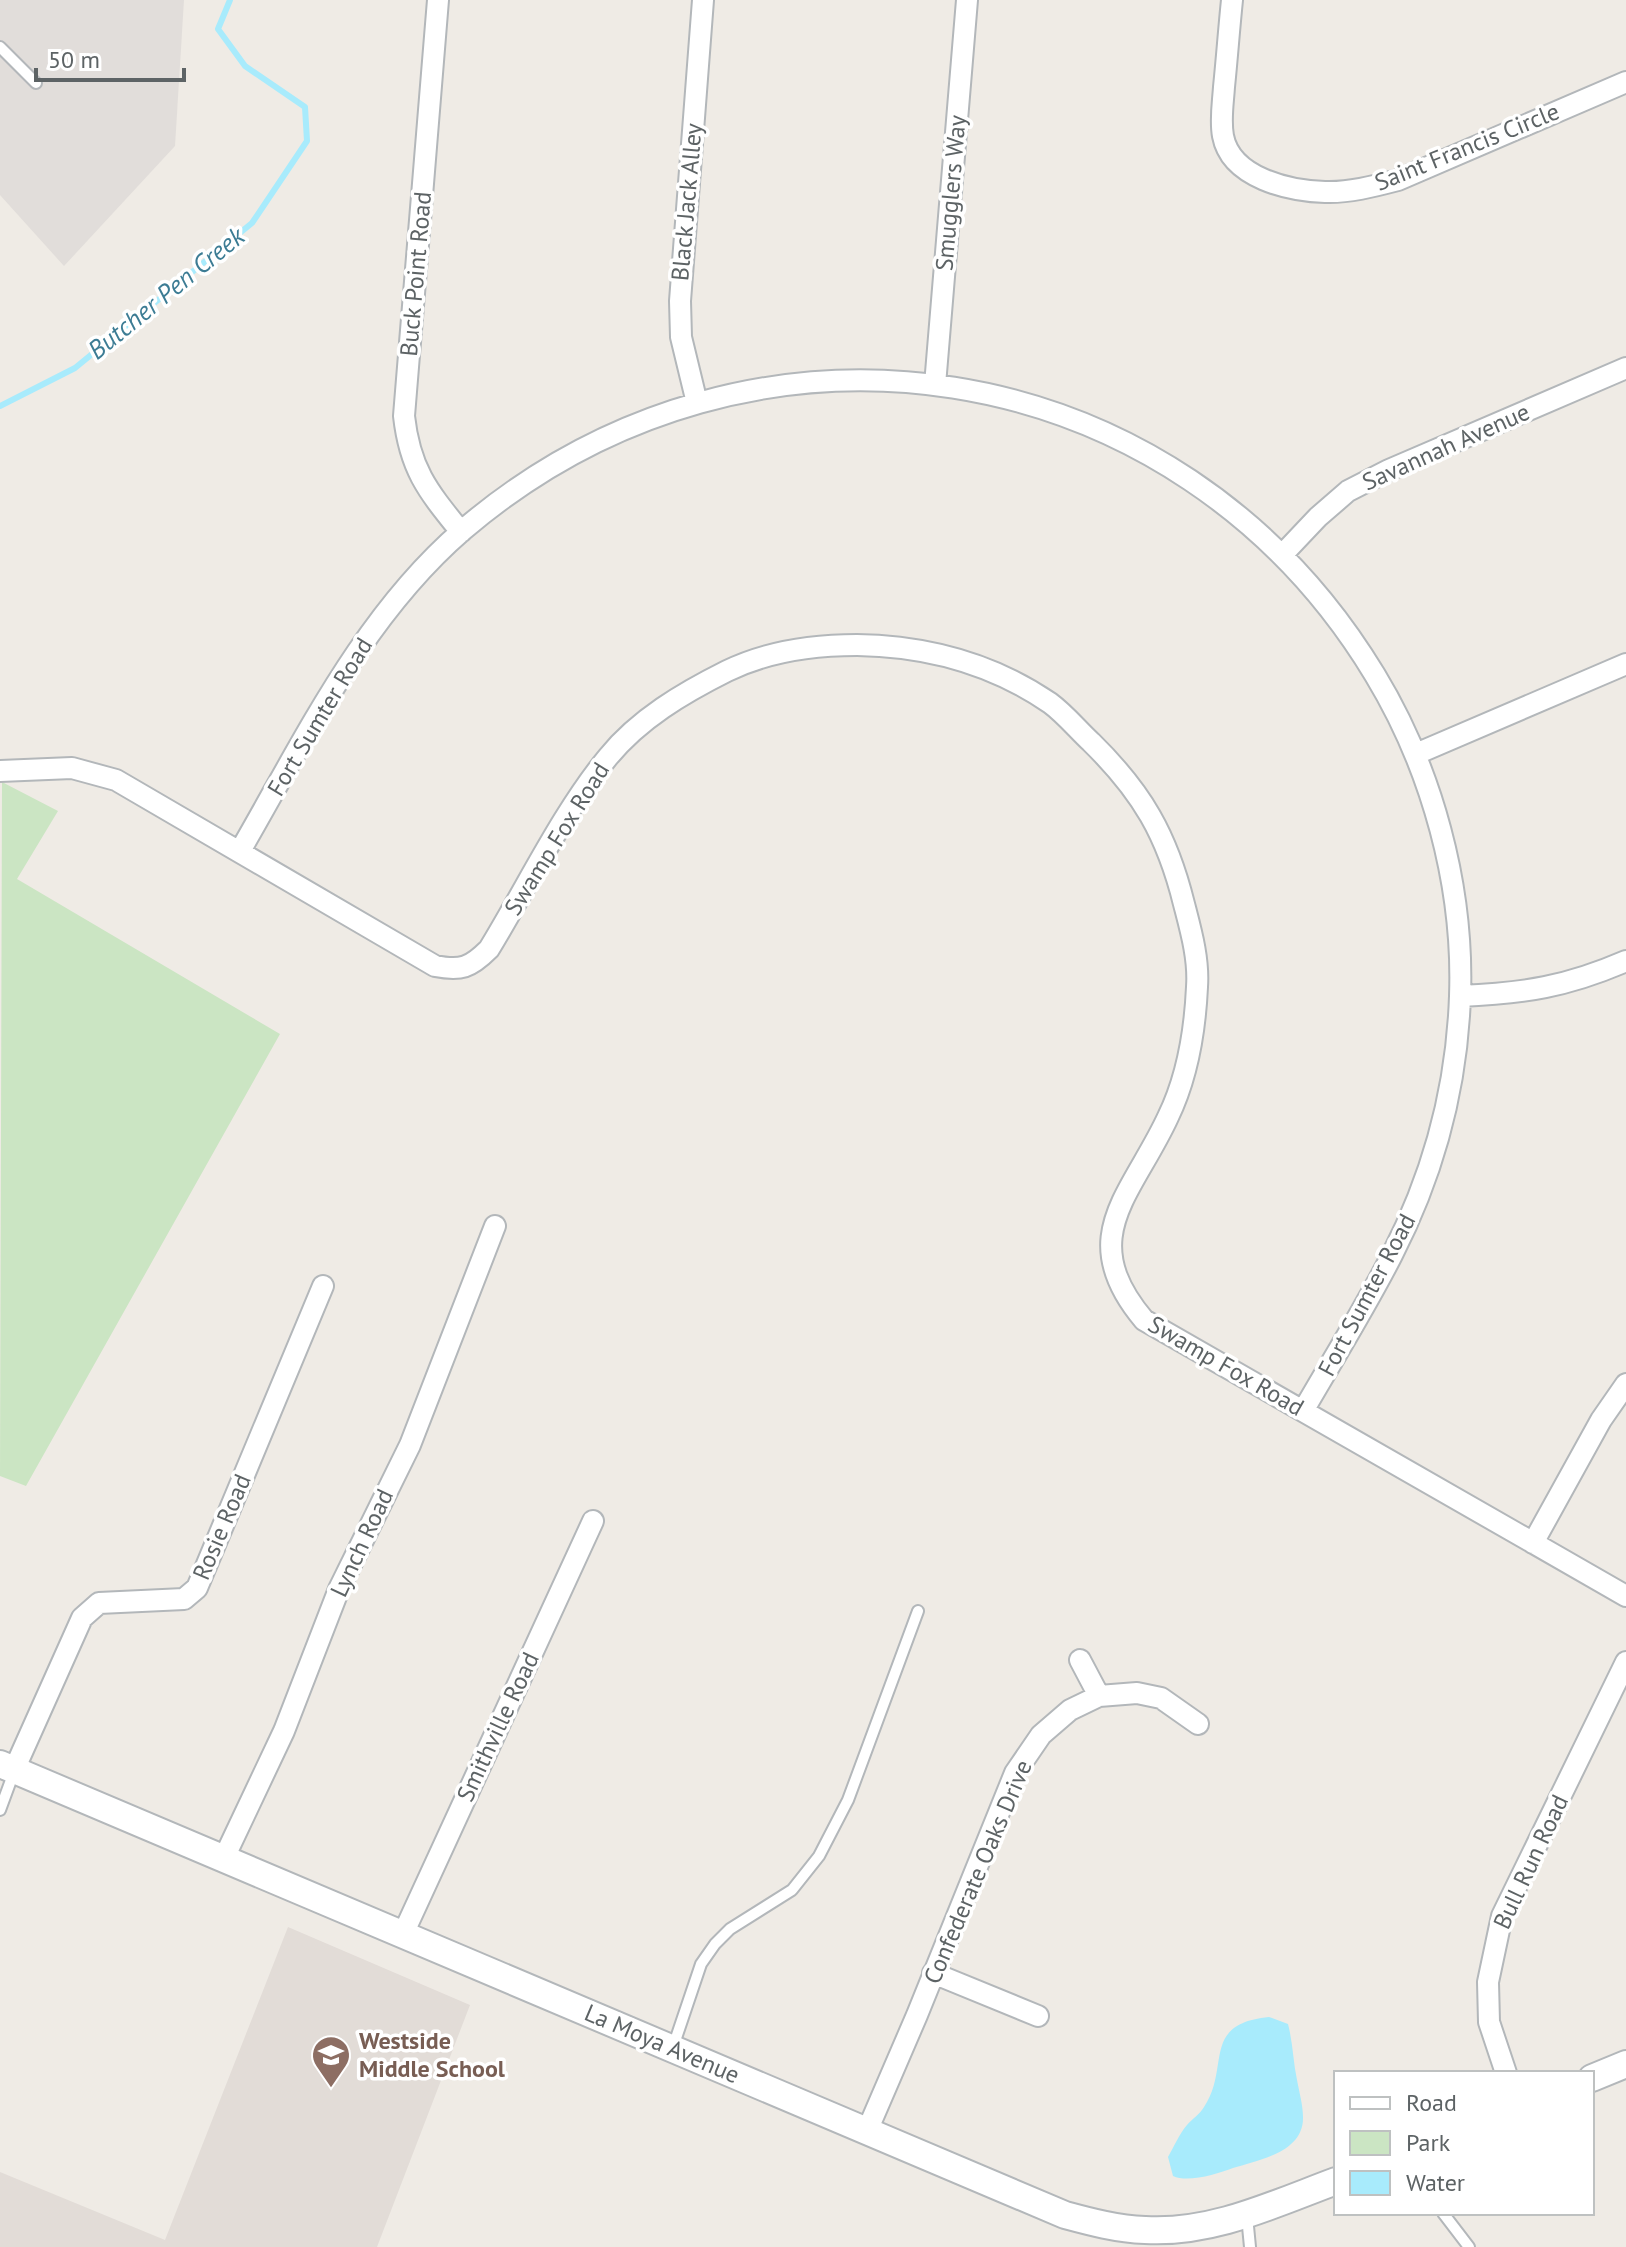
<svg xmlns="http://www.w3.org/2000/svg" width="1626" height="2247" font-family="'PT Sans',sans-serif">
	<style>
		.industrial { fill: #e1ddda }
		.education { fill: #e2dcd7 }
		.green { fill: #cbe5c3 }
		.water { fill: #a8ebfc }
		.lines { fill: none; stroke-linecap: round; stroke-linejoin: round }
		.stream { stroke: #a8ebfc; stroke-width: 6 }
		.service-casing { stroke: #b3b7ba; stroke-width: 14 }
		.minor-casing { stroke: #b3b7ba; stroke-width: 24 }
		.tertiary-casing { stroke: #b3b7ba; stroke-width: 30 }
		.service { stroke: #fff; stroke-width: 10 }
		.minor { stroke: #fff; stroke-width: 20 }
		.tertiary { stroke: #fff; stroke-width: 26 }
		.labels { text-anchor: middle; stroke-width: 7; stroke-linejoin: round; paint-order: stroke }
		.street-label { font-size: 24px; fill: #5d6365; stroke: #fff }
		.education-label { font-size: 24px; font-weight: bold; fill: #785e54; stroke: #fff; text-anchor: start }
		.water-label { font-size: 26px; font-style: italic; fill: #3c7c94; stroke: #fff }
	</style>
	<rect width="100%" height="100%" fill="#efebe5"/>
	<path class="industrial" d="M0,0H184L175,146L64,266L0,195Z"/>
	<path class="education" d="M288,1927L470,2005L377,2247H0V2172L165,2240Z"/>
	<path class="green" d="M2,782L58,811L17,879L280,1034L26,1486L0,1476Z"/>
	<path class="water" d="M1269,2017L1288,2024C1293,2043 1293,2061 1297,2080C1299,2091 1303,2105 1303,2117C1304,2152 1259,2160 1233,2168C1217,2174 1188,2183 1173,2176L1168,2157C1174,2147 1179,2134 1187,2125C1192,2119 1200,2114 1204,2107C1231,2067 1200,2024 1269,2017Z"/>
	<g class="lines">
		<path class="stream" d="M0,406L75,368L252,223L307,141L305,107L245,66L218,29L230,0"/>
		<g class="service-casing">
			<path id="service" d="M0,47L36,83
				M0,1810L14,1772
				M673,2047L701,1964L715,1944L730,1929L792,1890L819,1856L848,1800L918,1611
				M1443,2213L1469,2247
				M1247,2216L1250,2247"/>
		</g>
		<g class="minor-casing">
			<path id="minor" d="M438,0L404,416C410,470 428,491 461,532
				M1232,0C1229,29 1227,58 1224,87C1223,103 1220,120 1223,136C1231,178 1289,191 1325,192C1349,193 1375,186 1398,180L1626,82
				M935,385L967,0
				M697,403L681,337L680,301L703,0
				M1283,554L1318,517L1348,491L1389,470L1626,368
				M1416,754L1626,664
				M0,771L72,768L116,780L435,966C461,971 470,968 489,949C527,887 562,813 608,757C639,719 683,693 727,671C766,652 814,645 857,645C926,646 993,664 1050,703C1065,714 1078,730 1091,742C1142,792 1167,835 1184,904C1191,931 1199,959 1197,987C1195,1030 1187,1078 1168,1117C1132,1195 1074,1237 1144,1320L1626,1596
				M240,851C305,739 363,616 463,530C752,283 1178,349 1375,675C1432,769 1464,886 1460,996C1457,1086 1433,1175 1392,1255C1365,1308 1333,1359 1303,1411
				M1460,996C1525,993 1566,987 1626,961
				M1533,1543L1601,1420L1626,1384
				M1080,1660L1099,1696
				M14,1770L82,1618L99,1603L184,1599L197,1588L323,1286
				M224,1858L284,1731L339,1589L410,1445L495,1226
				M403,1934L593,1521
				M933,1973L1038,2016
				M1506,2073L1489,2022L1488,1982L1502,1916L1626,1662
				M867,2131L917,2015L1015,1773L1041,1735L1070,1710L1099,1696L1137,1693L1161,1698L1198,1724"/>
		</g>
		<g class="tertiary-casing">
			<path id="tertiary" d="M0,1764L1065,2215C1091,2222 1117,2229 1145,2230C1212,2234 1274,2204 1336,2181
				M1592,2078L1626,2064"/>
		</g>
		<use href="#service" class="service"/>
		<use href="#minor" class="minor"/>
		<use href="#tertiary" class="tertiary"/>
	</g>
	<defs>
		<g id="school-pin" transform="scale(2)"><path d="M0 17L-7.5 6A9.5 9.5 0 1 1 7.5 6Z" fill="#8d6e63" stroke="#fff"/><path d="M0-5L7-2L0 1L-7-2ZM-4 1L0 2.5L4 1V4Q0 6-4 4Z" fill="#fff"/></g>
	</defs>
	<g fill-rule="evenodd">
		<use href="#school-pin" x="331" y="2055"/>
	</g>
	<g class="labels">
		<g class="street-label">
			<text transform="translate(1467 147) rotate(-22)" y="8">Saint Francis Circle</text>
			<text transform="translate(951 193) rotate(-85)" y="8">Smugglers Way</text>
			<text transform="translate(687 202) rotate(-85)" y="8">Black Jack Alley</text>
			<text transform="translate(416 274) rotate(-85)" y="8">Buck Point Road</text>
			<text transform="translate(1446 447) rotate(-24)" y="8">Savannah Avenue</text>
			<text transform="translate(320 717) rotate(-59)" y="8">Fort Sumter Road</text>
			<text transform="translate(557 839) rotate(-58)" y="8">Swamp Fox Road</text>
			<text transform="translate(1367 1295) rotate(-62)" y="8">Fort Sumter Road</text>
			<text transform="translate(1226 1366) rotate(30)" y="8">Swamp Fox Road</text>
			<text transform="translate(222 1527) rotate(-67)" y="8">Rosie Road</text>
			<text transform="translate(362 1543) rotate(-65)" y="8">Lynch Road</text>
			<text transform="translate(498 1727) rotate(-65)" y="8">Smithville Road</text>
			<text transform="translate(1531 1862) rotate(-65)" y="8">Bull Run Road</text>
			<text transform="translate(978 1872) rotate(-67)" y="8">Confederate Oaks Drive</text>
			<text transform="translate(662 2044) rotate(23)" y="8">La Moya Avenue</text>
		</g>
		<g class="education-label">
			<text x="359" y="2049">Westside<tspan x="359" dy="28">Middle School</tspan></text>
		</g>
		<g class="water-label">
			<text transform="translate(166 293) rotate(-39)" y="9">Butcher Pen Creek</text>
		</g>
	</g>
	<rect x="1334" y="2071" width="260" height="144" fill="#ffffff" stroke="#bec1c1" stroke-width="2"/>
	<rect x="1350" y="2097" width="40" height="12" fill="#ffffff" stroke="#bec1c1" stroke-width="2"/>
	<text x="1406" y="2111" font-size="24" fill="#5d6365">Road</text>
	<rect x="1350" y="2131" width="40" height="24" fill="#cbe5c3" stroke="#bec1c1" stroke-width="2"/>
	<text x="1406" y="2151" font-size="24" fill="#5d6365">Park</text>
	<rect x="1350" y="2171" width="40" height="24" fill="#a8ebfc" stroke="#bec1c1" stroke-width="2"/>
	<text x="1406" y="2191" font-size="24" fill="#5d6365">Water</text>
	<path d="M36 68v12h148v-12" fill="none" stroke="#5d6365" stroke-width="4"/>
	<text x="48" y="68" font-size="24" fill="#5d6365" stroke="#ffffff" stroke-width="6" paint-order="stroke">50 m</text>
</svg>
